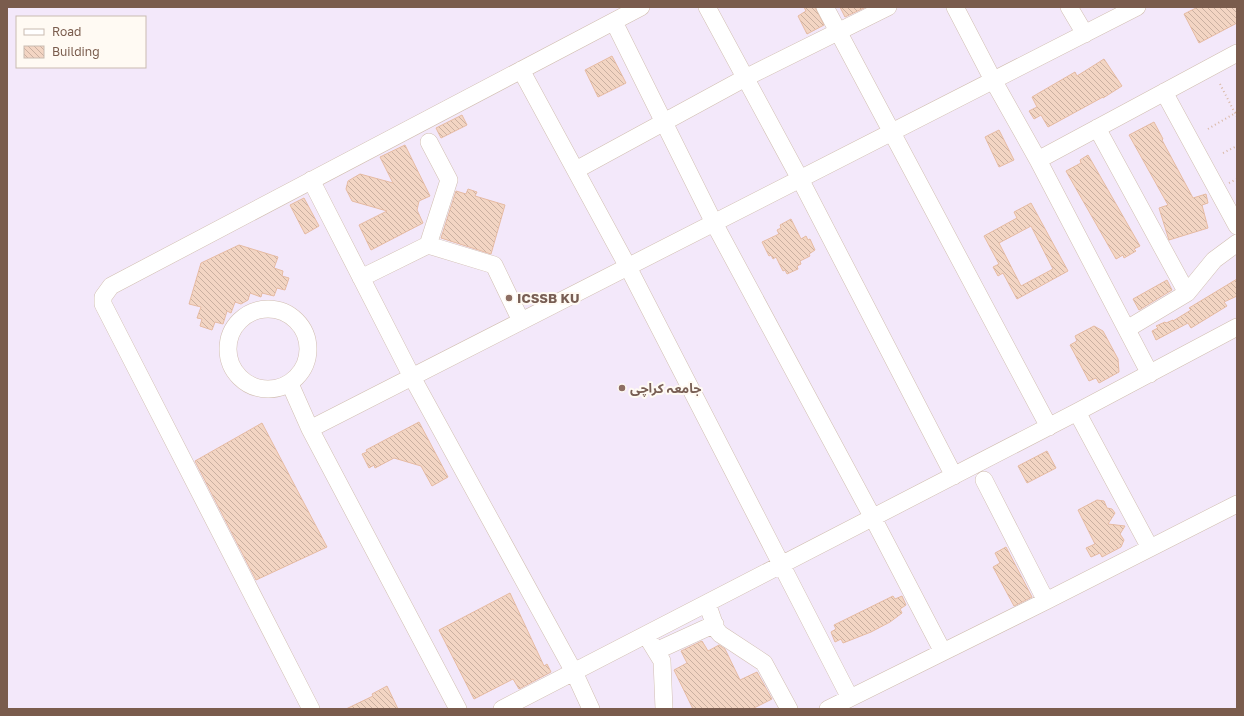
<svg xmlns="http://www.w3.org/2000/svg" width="1244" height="716" font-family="'Golos Text','Noto Sans Arabic',sans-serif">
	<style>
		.education { fill: #f3e8fa; fill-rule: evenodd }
		.building { fill: url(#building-back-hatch); stroke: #e6bba3; fill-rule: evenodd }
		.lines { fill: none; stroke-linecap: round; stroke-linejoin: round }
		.minor-casing { stroke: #d1beb0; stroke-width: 18 }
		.path { stroke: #d9b8a5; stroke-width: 2; stroke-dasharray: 1 3; stroke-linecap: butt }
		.minor { stroke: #fff; stroke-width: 17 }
		.education-dot { fill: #8d6e63; stroke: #fffaf3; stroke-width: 1.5 }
		.labels { text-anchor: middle; stroke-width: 4; stroke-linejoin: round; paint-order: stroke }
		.education-label { font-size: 13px; font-weight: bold; fill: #785e54; stroke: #fffaf3; text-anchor: start }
	</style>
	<defs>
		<pattern id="building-back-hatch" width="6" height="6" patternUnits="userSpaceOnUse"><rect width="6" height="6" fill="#f3d5c3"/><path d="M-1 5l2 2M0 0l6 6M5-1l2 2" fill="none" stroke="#cab0a1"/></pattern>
	</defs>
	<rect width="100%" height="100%" fill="#fdf6ec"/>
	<path class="education" d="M7,7H1237V709H7ZM17,17H145V67H17Z"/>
	<path class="building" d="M804,7H815L824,25L807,34L798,16L806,11Z
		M840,7H866L845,17Z
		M1198,7H1237V23L1199,43L1184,14Z
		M612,56L626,83L598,97L585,70Z
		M1104,59L1122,86L1103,98V97L1048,127L1041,115L1034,119L1029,111L1037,107L1032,97L1075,72L1077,76Z
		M462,115L467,125L441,138L436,128Z
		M1154,122L1163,139L1162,140L1193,198L1206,194L1208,203L1202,205L1208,228L1169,240L1168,237L1159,208L1168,205L1129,135Z
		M999,130L1014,160L999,167L985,137Z
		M405,145L430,196L419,201L417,210L423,223L371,250L359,225L387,211L352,201L346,189L348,181L360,174L393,183L380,157Z
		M1088,155L1140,246L1134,249L1136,251L1124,258L1123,255L1116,259L1066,171L1081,163L1080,160Z
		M468,189L477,192L475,196L505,205L491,254L441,238L456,191L466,194Z
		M304,198L319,226L305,234L290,205Z
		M1031,203L1068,271L1017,299L1003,273L998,276L993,267L999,264L984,236L1017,218L1014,212ZM1031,226L1053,269L1021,286L999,243Z
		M791,219L801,239L806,236L808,240L810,239L815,250L809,254L810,256L800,261L801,264L797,266L798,269L787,274L785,270L783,271L776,257L773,259L771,255L769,256L762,242L779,234L777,230L781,228L780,225Z
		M239,245L278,257L274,268L283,271L282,276L289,278L285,290L277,288L274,296L262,293L261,297L250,293L248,300L241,304L235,302L231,313L227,311L223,324L215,322L212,330L200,326L202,319L197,318L201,307L189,304L201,263Z
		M1237,279V296L1224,302L1227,306L1191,328L1188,323L1156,340L1152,331L1158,328L1156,326L1165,322L1166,323L1173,320V321L1191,310L1189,308Z
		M1167,280L1172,290L1139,310L1133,299Z
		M1094,326L1103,331L1118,359L1119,372L1099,383L1096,378L1089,381L1070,345L1077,341L1075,336Z
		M419,422L448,477L432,486L421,466L394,458L375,468L374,465L369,468L362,454L367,452L366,450Z
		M262,423L327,547L256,580L195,461Z
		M1047,451L1056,468L1027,483L1018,466Z
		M1097,500L1104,501L1107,508L1112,509L1115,513L1108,524L1125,526L1120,534L1124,540L1121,547L1102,557L1100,553L1091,557L1086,548L1095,544L1078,510Z
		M1006,547L1032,597L1014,606L993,567L1000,563L995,553Z
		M510,593L544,666L547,664L551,672L519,689L513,679L474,699L439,630Z
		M893,596L895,599L902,596L906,605L900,609L902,613L890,622L871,632L843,643L841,639L835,642L831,632L836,629L834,625Z
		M702,641L708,651L719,645L725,649L740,680L757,672L772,699L752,709H693L674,670L687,663L681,651Z
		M387,686L398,709H346L373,696L372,694Z"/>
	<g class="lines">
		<g class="minor-casing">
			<path id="minor" d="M707,7L800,179L954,476
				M825,7L1049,427
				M955,7L993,80L1038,160L1150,374
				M1069,7L1085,34
				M614,22L714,223L873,518L943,652
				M521,70L628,267L850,698
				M1164,92L1237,226
				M1097,128L1187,293
				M1038,160L1237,53
				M576,170L745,78L888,7
				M311,180L412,377L574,672L591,709
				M428,245L449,180L429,142
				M361,278L428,245L494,265L521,321
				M228 349a40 40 0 1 1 80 0a40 40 0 1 1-80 0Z
				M1127,329L1187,293L1214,260L1237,243
				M290,384L310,429L458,709
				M1077,412L1150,548
				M310,429L1137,7
				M984,480L1046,601
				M707,603L716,629L720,634L764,663L789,709
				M646,635L662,661L664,709
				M656,651L715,624
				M311,709L103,304V297L111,286L641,7
				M502,709L1077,412L1237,327
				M828,709L1046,601L1237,504"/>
		</g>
		<path class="path" d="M1220,84L1237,117
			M1208,129L1237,112
			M1223,153L1237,146
			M1229,183L1237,179"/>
		<use href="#minor" class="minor"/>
	</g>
	<g class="education-dot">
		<circle cx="509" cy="298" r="4"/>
		<circle cx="622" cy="388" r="4"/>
	</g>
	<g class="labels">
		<g class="education-label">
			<text x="517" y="303">ICSSB KU</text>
			<text x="630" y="393">جامعہ کراچی</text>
		</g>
	</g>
	<rect width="1244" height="716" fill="none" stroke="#7a5c4d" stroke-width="16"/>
	<rect x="16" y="16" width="130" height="52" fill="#fffaf3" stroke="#cabbb1"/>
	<rect x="24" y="29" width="20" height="6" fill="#ffffff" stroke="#cabbb1"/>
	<text x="52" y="36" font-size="12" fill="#7a5c4d">Road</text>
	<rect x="24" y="46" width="20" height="12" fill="url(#building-back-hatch)" stroke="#cabbb1"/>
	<text x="52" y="56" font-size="12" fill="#7a5c4d">Building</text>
</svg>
